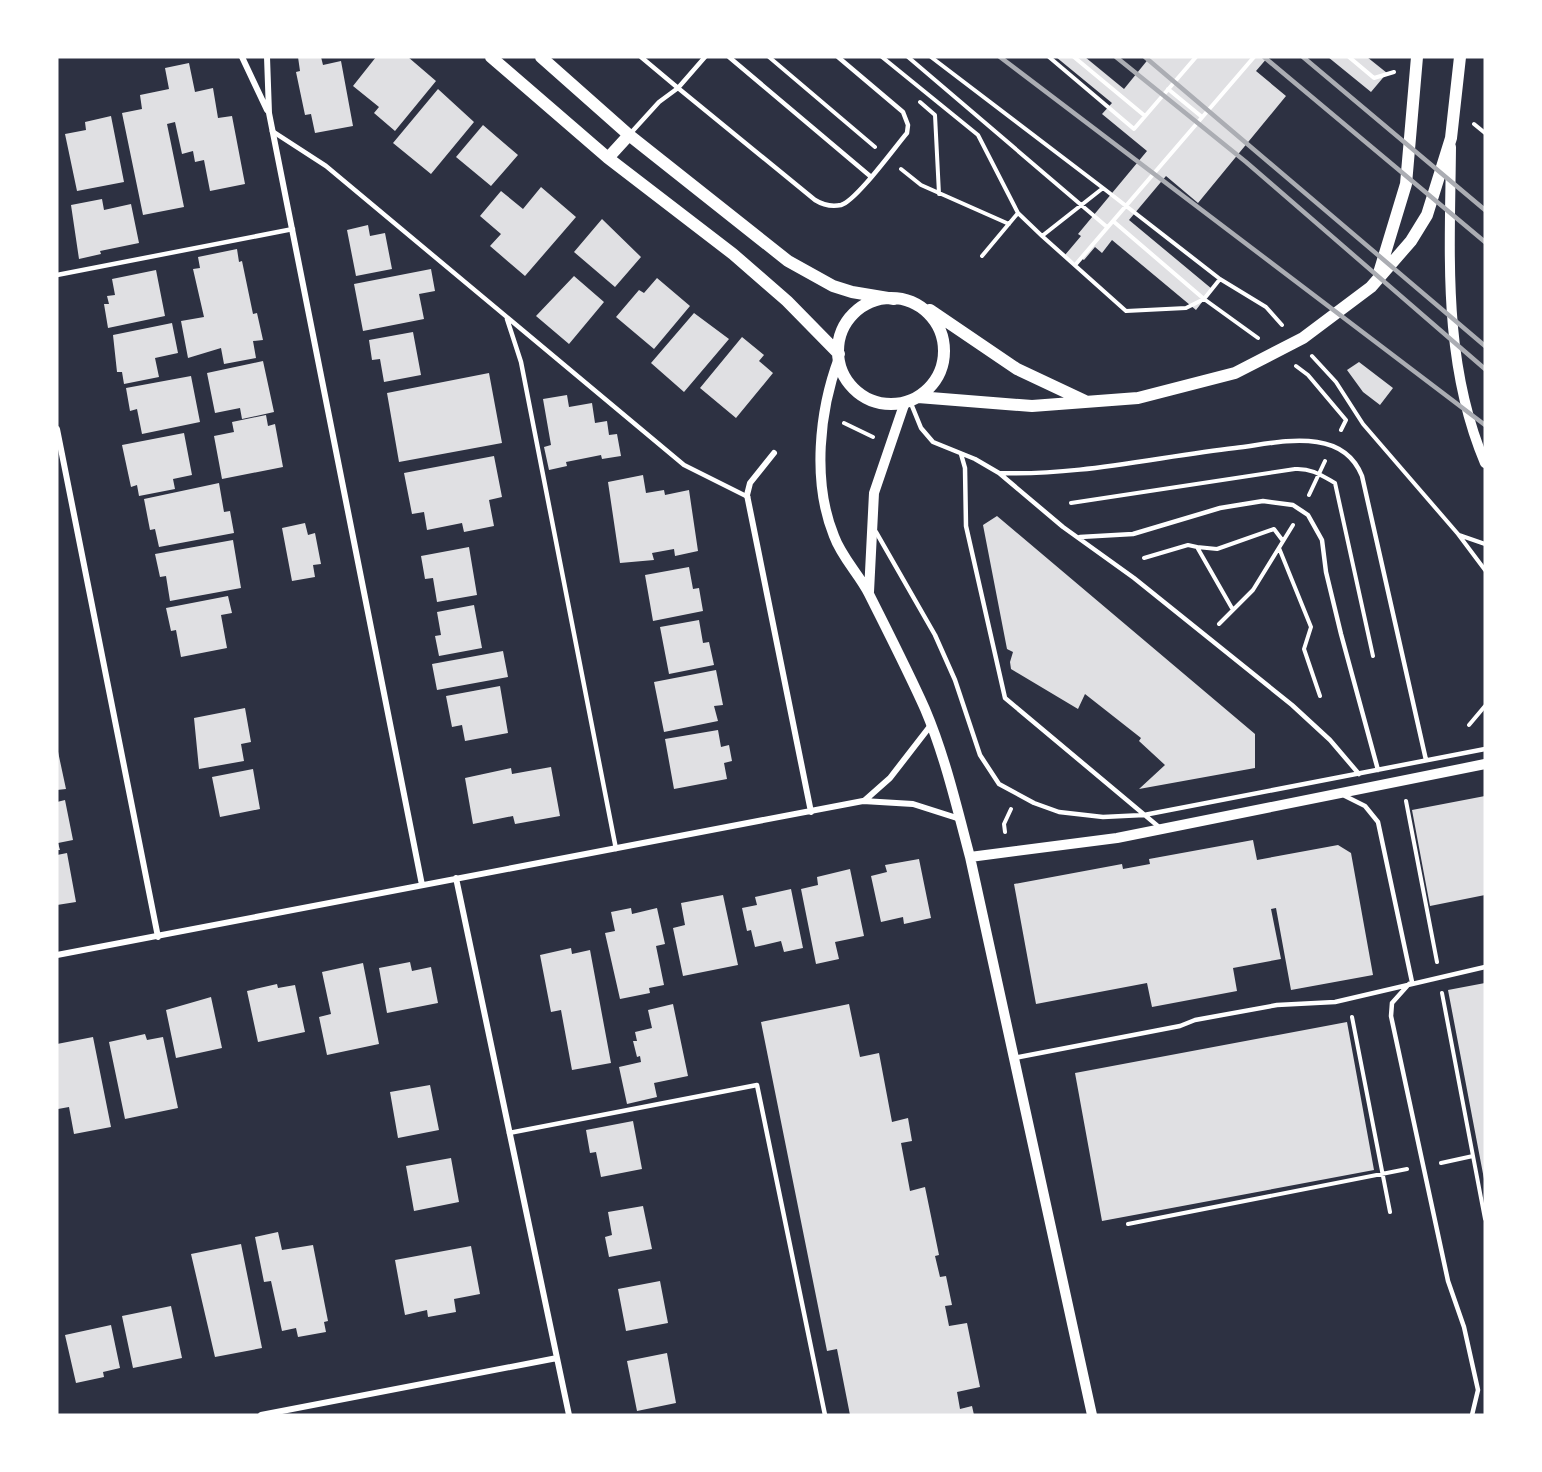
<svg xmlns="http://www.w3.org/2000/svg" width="1542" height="1472" font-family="'Asap Condensed',sans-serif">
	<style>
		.building { fill: #e0e0e3 }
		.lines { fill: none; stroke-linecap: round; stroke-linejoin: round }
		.path { stroke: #fff; stroke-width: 4 }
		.service { stroke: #fff; stroke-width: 4.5 }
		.minor { stroke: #fff; stroke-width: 6 }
		.tertiary { stroke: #fff; stroke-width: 10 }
		.secondary { stroke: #fff; stroke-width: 12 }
		.rail { stroke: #abadb3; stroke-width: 4.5 }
	</style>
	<rect width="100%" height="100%" fill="#2d3142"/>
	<path class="building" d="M298,57H321L323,65L341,61L353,126L315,133L311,114L305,115L296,72L300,71Z
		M376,57H408L436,81L395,131L374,113L379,107L353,86Z
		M1056,57H1085L1124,89L1150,57H1268L1256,71L1286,96L1198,203L1166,176L1129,220L1212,289L1196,310L1112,240L1102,253L1095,247L1084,260L1081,258L1076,264L1065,255L1081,236L1078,234L1147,151L1102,114L1112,103Z
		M1328,57H1367L1387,73L1371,92Z
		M189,63L195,92L213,88L218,118L232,116L245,184L210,191L204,160L195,162L193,151L182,154L175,122L167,124L184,207L143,215L122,113L142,109L140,95L169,89L165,68Z
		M438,89L474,122L431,174L393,143Z
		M111,116L124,182L77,191L65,134L86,130L85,122Z
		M483,125L518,155L491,186L456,157Z
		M541,187L576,217L525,276L490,246L501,234L480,216L501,191L523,209Z
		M102,199L104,210L131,204L139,243L100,251L101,254L79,259L71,205Z
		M602,219L641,257L615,287L574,252Z
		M368,225L370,236L385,233L392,269L356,276L347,230Z
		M237,249L239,262L242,261L253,314L257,313L263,340L253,341L256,358L224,364L221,348L188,358L181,321L204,317L193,269L200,268L198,257Z
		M431,269L435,291L419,294L424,319L363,331L354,284Z
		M156,270L165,316L108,328L104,304H109L107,296L115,295L112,279Z
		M574,276L604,302L569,344L536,316Z
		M657,278L690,306L654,349L616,317L639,290L644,293Z
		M694,313L729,339L684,392L651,363Z
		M172,323L178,353L155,358L159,377L124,384L122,372H117L113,335Z
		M413,332L421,375L384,382L380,359L372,360L369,340Z
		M742,337L764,355L759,361L773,373L736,418L700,388Z
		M263,361L274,412L242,419L240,408L215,413L207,373Z
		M1359,362L1393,388L1380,405L1363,392L1347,370Z
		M489,373L502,443L399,462L387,393Z
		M191,376L200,422L142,434L137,409L130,411L126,388Z
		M567,395L569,407L592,403L595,423L607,421L609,435L617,434L621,456L602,459L601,455L566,462L567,466L549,470L544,447L551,445L543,399Z
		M266,415L268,426L275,424L283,467L222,479L214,436L234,432L232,422Z
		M184,433L192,475L173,479L175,489L139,496L137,485L131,487L122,445Z
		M494,456L502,497L489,500L494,526L464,532L462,523L427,530L424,512L412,514L404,473Z
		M643,475L646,493L664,490L665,495L689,490L698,551L675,556L674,549L652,553L654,560L620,563L608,482Z
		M219,483L224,512L230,511L234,533L159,547L155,529L150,530L144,499Z
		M997,516L1255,734V768L1139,789L1165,765L1139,741L1141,738L1085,694L1078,709L1011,669L1010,662L1013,652L1007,649L983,525Z
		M305,523L308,535L315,533L321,564L313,565L315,577L292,581L282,528Z
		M233,540L241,588L170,601L166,576L160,577L155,554Z
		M469,547L477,595L437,602L433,578L425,579L421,556Z
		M689,567L693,589L699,588L703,611L653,621L645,575Z
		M228,596L232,613L221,615L227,648L181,657L176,630L171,631L166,608Z
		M474,605L482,648L439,656L435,636L441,635L437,612Z
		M699,620L703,643L709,642L714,665L669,674L660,627Z
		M503,651L508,677L437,690L432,664Z
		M716,670L723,705L714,706L718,721L664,732L654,682Z
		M500,686L508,733L465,741L462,725L452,727L446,696Z
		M245,708L251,742L241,744L244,761L199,769L194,718Z
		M718,730L721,747L729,745L732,761L724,763L727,779L674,789L665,739Z
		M57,747L66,789L57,790Z
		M551,767L560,816L515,824L513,816L473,824L465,778L511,768L512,774Z
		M253,769L260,809L220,817L212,777Z
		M1485,796V895L1430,906L1412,810Z
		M65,800L73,840L58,843L60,850H57V802Z
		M1253,840L1257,860L1338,845L1351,853L1373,975L1291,990L1276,908L1271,909L1281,959L1233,968L1237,991L1152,1007L1147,983L1036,1004L1014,884L1122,864L1123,869L1150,864L1149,859Z
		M67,853L76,902L57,905V855Z
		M919,859L931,918L904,924L903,917L881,922L871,876L887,872L885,865Z
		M850,869L864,936L835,942L839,959L816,964L801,889L818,885L817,877Z
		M791,889L803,948L784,952L781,941L755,947L751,930L747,931L742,908L757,905L755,897Z
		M723,895L738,965L683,976L673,928L685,925L681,903Z
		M631,908L632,914L657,908L665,944L656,946L664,985L649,988L650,993L620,999L605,933L615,931L611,912Z
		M571,948L572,954L590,950L611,1063L572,1070L561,1010L551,1012L540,955Z
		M410,962L412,971L431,967L438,1003L387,1013L379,968Z
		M363,963L379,1044L327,1055L319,1017L331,1014L322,972Z
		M1485,983V1179H1484L1448,990Z
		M277,984L278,988L295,985L305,1032L258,1042L247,991Z
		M211,997L222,1048L176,1058L166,1010Z
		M673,1004L688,1076L654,1083L657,1097L627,1104L619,1067L641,1062L640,1056L637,1057L633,1041H637L635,1032L652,1028L648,1010Z
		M849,1004L860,1057L879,1053L892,1122L908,1118L912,1141L901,1143L910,1191L925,1187L939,1255L935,1256L940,1277L946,1276L952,1305L945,1306L949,1326L967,1323L980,1387L957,1392L960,1409L972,1406L974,1415H850L837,1349L827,1351L761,1022Z
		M1347,1022L1374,1170L1102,1221L1075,1073Z
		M145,1034L147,1040L163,1037L178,1108L125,1119L109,1042Z
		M93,1037L111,1127L74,1134L69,1107L58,1109L57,1106V1044Z
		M430,1085L439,1130L398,1138L390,1092Z
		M633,1121L642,1169L601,1177L596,1152L590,1153L586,1130Z
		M451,1158L459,1202L414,1211L406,1166Z
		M643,1206L652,1249L609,1257L605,1237L612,1235L608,1212Z
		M278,1232L282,1250L313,1245L328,1321L324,1322L326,1332L298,1337L296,1328L282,1331L271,1281L264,1282L255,1237Z
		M241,1244L262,1348L215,1357L191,1254Z
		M471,1246L480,1294L454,1299L456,1312L428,1317L427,1310L405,1315L395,1260Z
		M660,1281L668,1323L626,1331L618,1289Z
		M171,1306L182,1358L133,1368L122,1316Z
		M111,1325L120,1368L103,1372L104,1377L76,1383L65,1335Z
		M667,1353L676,1403L637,1411L627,1361Z"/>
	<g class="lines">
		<path class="path" d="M769,57L875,147
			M882,57L978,135L1018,213L1042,236L1103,188L931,57
			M908,57L1107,227
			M1049,57L1134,129L1196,57
			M1074,57L1145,116
			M1349,57L1374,78L1394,72
			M1168,89L1202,117
			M920,102L935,115L939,194
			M1474,124L1485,133
			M901,169L921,185L1009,224
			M1103,188L1220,279L1266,307L1282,325
			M1042,236L1126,311L1186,308L1204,299L1113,221
			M982,256L1018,213
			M1076,264L1254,57
			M1220,279L1204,299L1258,338
			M1312,356L1336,382L1363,424L1458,534L1485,570
			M1296,366L1308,375L1346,420L1341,430
			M844,423L873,437
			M1309,495L1325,461
			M1071,503L1295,469C1311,468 1321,475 1335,483L1373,656
			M1459,535L1485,544
			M1279,548L1311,627L1304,649L1320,696
			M1144,558L1188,545L1197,547
			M1233,610L1197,547L1217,549L1274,529L1283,541
			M1219,624L1253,590L1293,525
			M1469,725L1485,706
			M1406,801L1437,962
			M1005,832L1004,824L1011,809
			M1442,993L1485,1219
			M1352,1017L1390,1212
			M1441,1163L1473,1156
			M1128,1224L1407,1169"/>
		<path class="service" d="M641,57L678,88L705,57
			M729,57L870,176
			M272,131L326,166L684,465L748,497
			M629,135L659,102L678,88L815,200C823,205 831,207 841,205C856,201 895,147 907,133L908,125L903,112L838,57
			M57,275L293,229
			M507,319L521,362L616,849
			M910,401L921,428L933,442L975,459L999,473L1063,527L1134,578L1292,705L1330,740L1359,774
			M961,454L965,468L966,526L1005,698L1159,827
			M999,473C1078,476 1156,457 1235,448C1261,445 1290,438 1317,442C1338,445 1354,456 1362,476L1426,760
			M876,532L935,635L955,680L980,755L999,784L1034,803L1059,812L1103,817L1144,815L1485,749
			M1080,537L1133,534L1220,508L1263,501L1293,505L1308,515L1322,540L1326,572L1341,634L1378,770
			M1345,796L1365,806L1378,822L1412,982
			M1409,984L1392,1003L1391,1016L1448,1281L1464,1327L1478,1390L1472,1415
			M1014,1058L1180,1026L1195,1020L1277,1005L1335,1002L1485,967
			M509,1133L757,1085L825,1415"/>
		<path class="minor" d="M242,57L267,110
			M267,57L269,113L422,885
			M57,429L158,937
			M774,453L750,483L747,495L811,812
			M864,801L890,778L931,725
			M456,878L569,1415
			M57,955L863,801L913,804L960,819
			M261,1415L557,1358"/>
		<path class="tertiary" d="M1451,147C1450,254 1442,362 1485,463
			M839,358C819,411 812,482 834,536C842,558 859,574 869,594C888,632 908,671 925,709C945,756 957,808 970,857L1092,1415
			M869,592L874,493L905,402
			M970,857L1117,838L1485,764"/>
		<path class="secondary" d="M491,57L608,158L733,254L787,301L839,354
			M541,57L629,135L788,261L833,286L852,292L894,299
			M608,158L629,135
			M1379,273L1406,184L1417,57
			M838 351a53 53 0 1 1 106 0a53 53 0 1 1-106 0Z
			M930,310L1017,369L1085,401
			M918,397L1032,406L1138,398L1235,373L1303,338L1371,287L1411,241L1427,215L1451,138L1460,57"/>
		<path class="rail" d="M1000,57L1485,425
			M1116,57L1246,162L1485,369
			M1145,57L1485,346
			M1264,57L1485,242
			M1303,57L1485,210"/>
	</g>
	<rect width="1542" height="1472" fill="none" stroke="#ffffff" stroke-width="117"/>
</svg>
